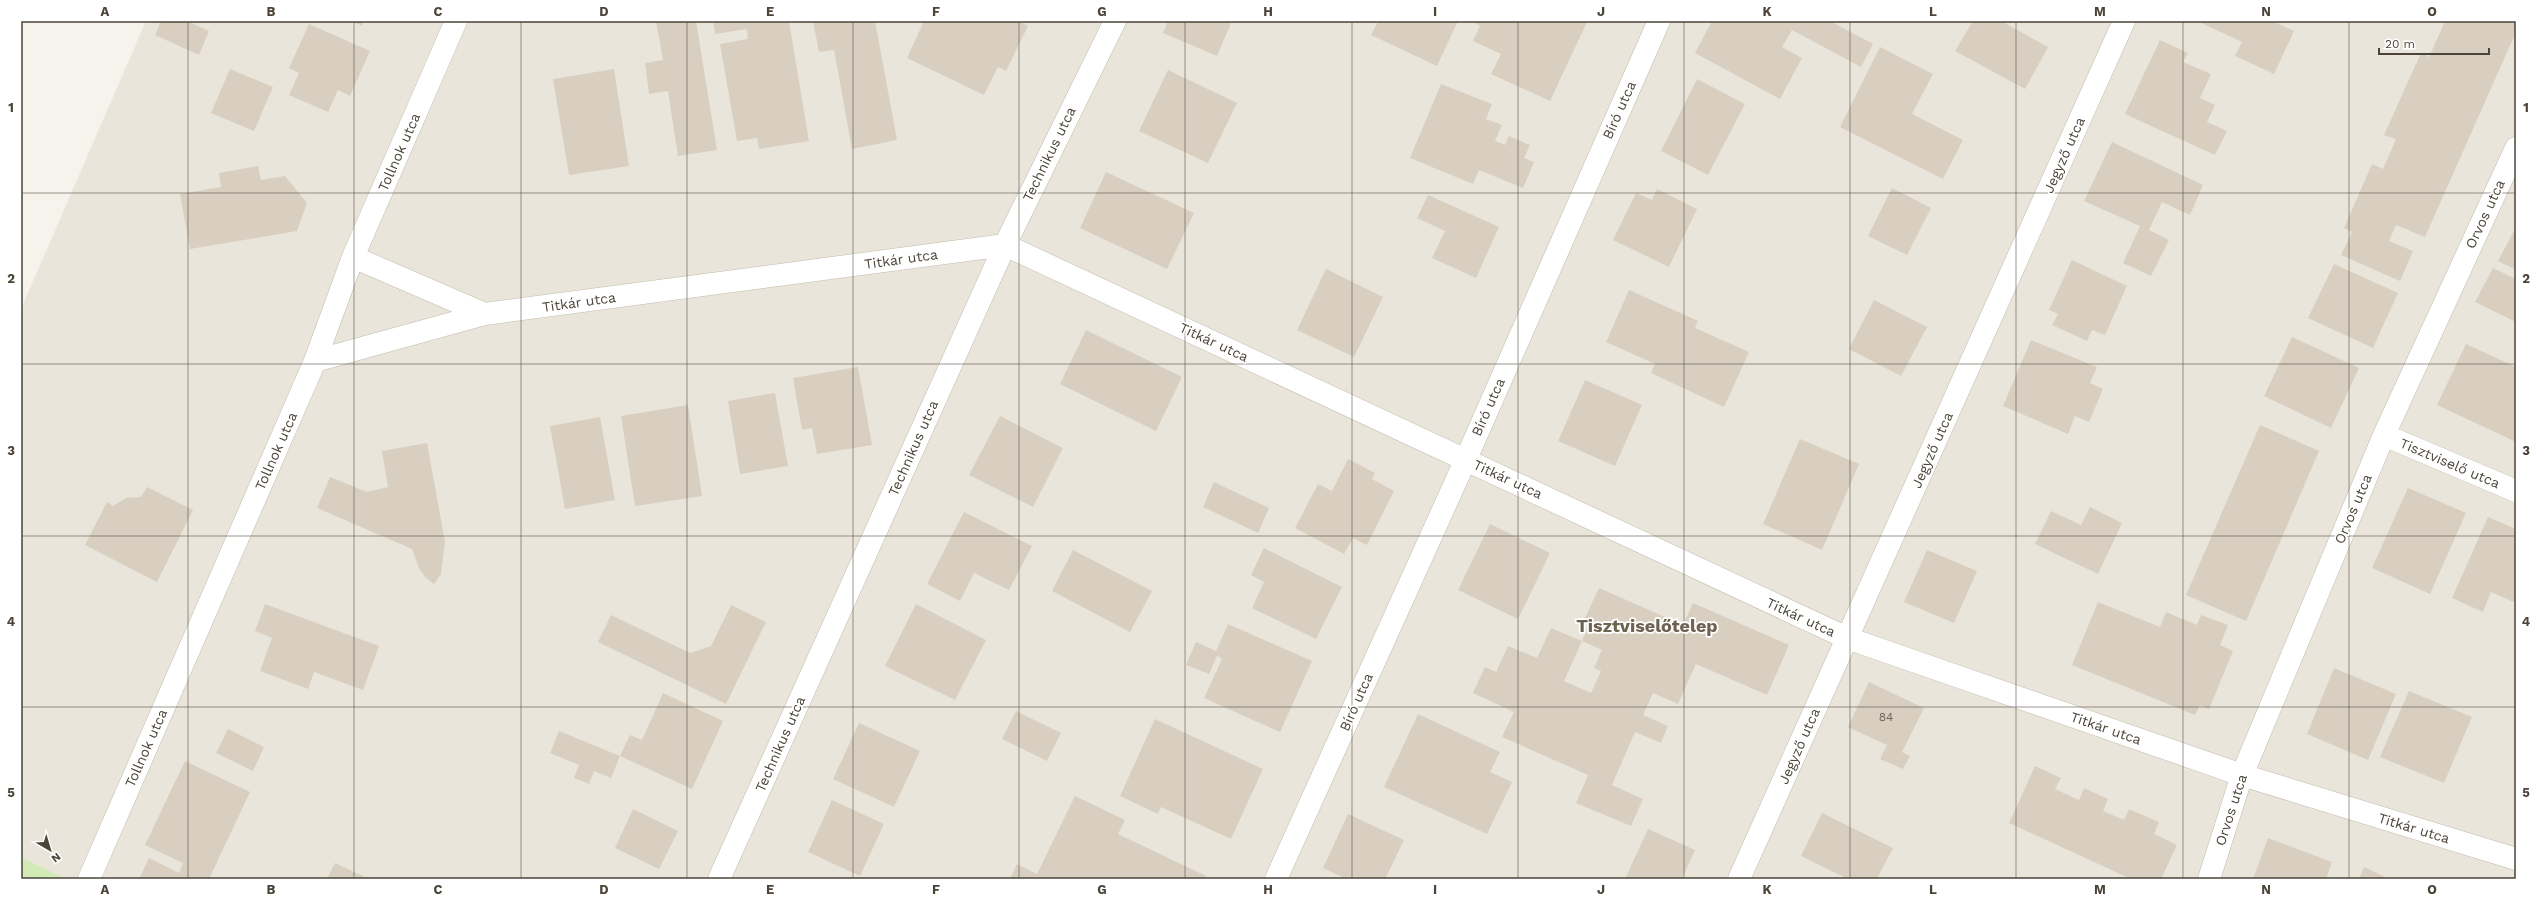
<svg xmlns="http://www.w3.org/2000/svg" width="2537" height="900" font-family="'Work Sans',sans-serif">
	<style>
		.residential { fill: #eae5da }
		.green { fill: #d2eab5 }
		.building { fill: #d8cfc1 }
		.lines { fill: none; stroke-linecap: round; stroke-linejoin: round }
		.minor-casing { stroke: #c2bbae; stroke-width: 23 }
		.minor { stroke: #fff; stroke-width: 22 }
		.grid { fill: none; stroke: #4b4439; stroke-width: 1; stroke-opacity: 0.55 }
		.labels { text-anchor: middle; stroke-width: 3.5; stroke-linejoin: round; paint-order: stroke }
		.number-label { font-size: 12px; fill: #6e675b }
		.street-label { font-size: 14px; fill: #4b4439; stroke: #fff }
		.district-label { font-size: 18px; font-weight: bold; fill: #6e6250; stroke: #fff }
		.neatline { fill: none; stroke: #4b4439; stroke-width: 1.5 }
		.grid-label { font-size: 13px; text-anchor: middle; font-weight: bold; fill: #4b4439 }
	</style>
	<rect width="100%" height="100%" fill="#f6f3ec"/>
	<path class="residential" d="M146,21H2516V879H66L21,857V309Z"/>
	<path class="green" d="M21,857L66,879H21Z"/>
	<path class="building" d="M161,21H187L209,31L199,55L155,35Z
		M352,21H364L362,26Z
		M656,21H696L717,150L678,156L668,91L649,94L645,63L663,60Z
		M713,21H789L809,141L759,149L757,138L737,141L720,44L748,39L747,29L715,34Z
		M813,21H875L897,140L852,149L834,50L819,52Z
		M924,21H1018L1028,26L1006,71L998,67L984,95L907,58Z
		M1168,21H1232L1217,56L1163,33Z
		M1378,21H1458L1437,66L1371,35Z
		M1471,21H1586L1587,22L1550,101L1491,74L1501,54L1473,41L1480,26Z
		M1712,21H1830L1873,44L1861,67L1792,30L1782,47L1802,58L1780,99L1695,53Z
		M1973,21H2001L2048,47L2025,89L1955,51Z
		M2197,21H2272L2294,31L2274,74L2235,56L2242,42Z
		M2445,21H2516V32L2425,237L2396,225L2389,241L2413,251L2400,281L2341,255L2352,232L2344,228L2372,164L2383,169L2396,139L2384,135L2421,53L2429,57Z
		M309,24L370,51L350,96L338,90L328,112L289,95L299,73L289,68Z
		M2160,40L2188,53L2183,62L2211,74L2200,98L2215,105L2207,122L2227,131L2215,155L2125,114Z
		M1880,47L1933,74L1912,114L1963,140L1943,179L1840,127Z
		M230,69L273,87L254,131L211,113Z
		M614,69L629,166L569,175L553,79Z
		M1168,70L1237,103L1208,163L1139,131Z
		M1697,79L1745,104L1708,175L1661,151Z
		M1441,84L1492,104L1486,119L1502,125L1495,141L1505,145L1509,136L1530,145L1524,158L1534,162L1523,188L1479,170L1473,184L1410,158Z
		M2112,142L2203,185L2190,215L2162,202L2149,230L2169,240L2151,276L2123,263L2140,226L2084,201Z
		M258,166L261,180L285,176L307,203L297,231L190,249L180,194L221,187L219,173Z
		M1106,172L1194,213L1167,269L1080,228Z
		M1892,188L1931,208L1907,255L1868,236Z
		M1657,189L1697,209L1669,267L1613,240L1636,193L1652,200Z
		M1428,195L1499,227L1476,278L1432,258L1445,231L1417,218Z
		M2516,227V270L2498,261Z
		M2072,260L2127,286L2105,335L2092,330L2087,341L2052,325L2058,314L2049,310Z
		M2334,264L2398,293L2373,348L2308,318Z
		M2493,268L2516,279V322L2475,302Z
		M1326,269L1383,297L1354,357L1297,330Z
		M1629,290L1698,321L1695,328L1749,352L1724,407L1651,373L1655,364L1606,342Z
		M1874,300L1927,327L1901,376L1849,349Z
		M1086,330L1182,377L1156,431L1060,384Z
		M2292,337L2359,368L2331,428L2264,396Z
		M2031,340L2097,367L2090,383L2103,389L2089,422L2075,416L2068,434L2003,406Z
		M2466,344L2516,367V442L2437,405Z
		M858,367L872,445L817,454L812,428L802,430L793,378Z
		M1585,380L1642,405L1615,466L1558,441Z
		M775,393L788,466L740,474L728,401Z
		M688,405L702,496L635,506L621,416Z
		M1000,416L1063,448L1033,507L969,475Z
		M600,417L615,500L565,509L550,426Z
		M2260,425L2319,451L2246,621L2186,595Z
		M1800,439L1859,464L1822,550L1763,524Z
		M427,443L445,542L441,574L434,584L425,577L419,568L412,549L317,508L330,477L367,492L388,487L382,451Z
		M1348,459L1375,473L1372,479L1394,491L1367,545L1353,538L1344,554L1295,528L1318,484L1332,491Z
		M1214,482L1269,508L1258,533L1203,507Z
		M147,487L193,510L157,582L85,545L107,502L113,506L126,498L141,497Z
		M2408,488L2466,513L2430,594L2372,568Z
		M2090,507L2122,523L2098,574L2035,544L2051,511L2081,525Z
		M964,512L1032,546L1009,590L974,573L960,601L927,584Z
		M2488,517L2516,529V603L2491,592L2483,612L2452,598Z
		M1490,524L1550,553L1518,619L1458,590Z
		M1264,548L1342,587L1316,639L1252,608L1264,582L1251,575Z
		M1073,550L1152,591L1130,632L1052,591Z
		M1927,550L1977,571L1954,623L1904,602Z
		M1599,588L1683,625L1693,603L1789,645L1767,695L1696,664L1678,704L1653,693L1643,715L1668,726L1661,743L1635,732L1612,785L1643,799L1631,826L1576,803L1588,775L1502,737L1514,712L1473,693L1485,667L1496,672L1508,646L1537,658L1551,628L1582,641L1564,681L1591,693L1601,671L1594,668L1602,650L1582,641L1589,624L1583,622Z
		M2098,602L2160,627L2166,612L2197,625L2201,615L2228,625L2220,645L2233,651L2209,709L2200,705L2195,715L2072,665Z
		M265,604L379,646L363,690L314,672L308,689L260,671L272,638L255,631Z
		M916,604L986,640L955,700L885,666Z
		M731,605L766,622L726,704L598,642L611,615L690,653L711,646Z
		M1228,624L1312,661L1280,732L1204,698L1222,659L1217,656L1209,674L1186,665L1196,642L1216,651Z
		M2334,668L2396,694L2368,760L2307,734Z
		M1869,682L1924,708L1902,752L1910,756L1903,769L1880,759L1887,745L1848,727Z
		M2409,691L2472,717L2444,783L2380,757Z
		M663,693L723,721L692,789L620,756L630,735L642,740Z
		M1016,711L1061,733L1047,761L1002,739Z
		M1418,714L1500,752L1490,772L1512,782L1487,834L1384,787Z
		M1155,719L1263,769L1231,839L1161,807L1158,814L1120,796Z
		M859,723L920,751L894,807L833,779Z
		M228,729L264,747L253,771L216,753Z
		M559,731L620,756L611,778L594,771L589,784L574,778L579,765L550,753Z
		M185,761L250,792L209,879H139L149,858L179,873L183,863L145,845Z
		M2035,766L2061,778L2055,789L2079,800L2084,788L2108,799L2103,811L2124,820L2129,809L2159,822L2154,834L2177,845L2161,879H2131L2009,823Z
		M1075,796L1125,820L1118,834L1206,876L1205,879H1010L1017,864L1037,874Z
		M832,800L884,824L860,876L808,852Z
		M633,809L678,831L659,869L615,848Z
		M1822,813L1893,848L1877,879H1848L1801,856Z
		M1348,814L1404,840L1385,879H1347L1323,868Z
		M1648,829L1695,850L1682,879H1625Z
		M2268,838L2332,862L2326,879H2253Z
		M335,863L369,879H327Z
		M2364,867L2389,879H2359Z"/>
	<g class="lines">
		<g class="minor-casing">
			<path id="minor" d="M485,314L1005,245L1847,638L2242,775L2516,859
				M315,361L485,314L353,257
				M2384,435L2516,491
				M89,879L315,361L353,257L456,21
				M719,879L1005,245L1115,21
				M1276,879L1466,459L1659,21
				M1739,879L2124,21
				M2209,879L2242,775L2384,435L2516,148"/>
		</g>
		<use href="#minor" class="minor"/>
	</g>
	<path class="grid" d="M188,21V879M354,21V879M521,21V879M687,21V879M853,21V879M1019,21V879M1185,21V879M1352,21V879M1518,21V879M1684,21V879M1850,21V879M2016,21V879M2183,21V879M2349,21V879M21,193H2516M21,364H2516M21,536H2516M21,707H2516"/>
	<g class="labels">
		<g class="number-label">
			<text x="1886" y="721">84</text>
		</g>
		<g class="street-label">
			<text transform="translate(1619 110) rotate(-66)" y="5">Bíró utca</text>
			<text transform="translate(399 152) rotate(-66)" y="5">Tollnok utca</text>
			<text transform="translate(1049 154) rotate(-64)" y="5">Technikus utca</text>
			<text transform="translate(2064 155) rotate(-66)" y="5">Jegyző utca</text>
			<text transform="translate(2485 214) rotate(-65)" y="5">Orvos utca</text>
			<text transform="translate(901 259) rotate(-8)" y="5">Titkár utca</text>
			<text transform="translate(579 302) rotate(-8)" y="5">Titkár utca</text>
			<text transform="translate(1214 342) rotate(25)" y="5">Titkár utca</text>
			<text transform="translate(1488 407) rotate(-66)" y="5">Bíró utca</text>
			<text transform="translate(913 448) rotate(-66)" y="5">Technikus utca</text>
			<text transform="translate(1932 450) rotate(-66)" y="5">Jegyző utca</text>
			<text transform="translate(276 451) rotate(-66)" y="5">Tollnok utca</text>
			<text transform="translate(2450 463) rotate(23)" y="5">Tisztviselő utca</text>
			<text transform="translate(1508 479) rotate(25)" y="5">Titkár utca</text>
			<text transform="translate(2353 509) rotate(-67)" y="5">Orvos utca</text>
			<text transform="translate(1801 617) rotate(25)" y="5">Titkár utca</text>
			<text transform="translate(1356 702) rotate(-66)" y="5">Bíró utca</text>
			<text transform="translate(2106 728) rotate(19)" y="5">Titkár utca</text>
			<text transform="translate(780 744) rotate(-66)" y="5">Technikus utca</text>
			<text transform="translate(1799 746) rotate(-66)" y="5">Jegyző utca</text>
			<text transform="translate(146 748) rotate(-66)" y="5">Tollnok utca</text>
			<text transform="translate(2231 810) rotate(-72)" y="5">Orvos utca</text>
			<text transform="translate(2414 828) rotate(17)" y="5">Titkár utca</text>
		</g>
		<g class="district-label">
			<text x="1647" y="632">Tisztviselőtelep</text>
		</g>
	</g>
	<rect width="2537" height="900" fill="none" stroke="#ffffff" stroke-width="44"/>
	<g transform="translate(50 850) rotate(142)" stroke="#ffffff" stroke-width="3" paint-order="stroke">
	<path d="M0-3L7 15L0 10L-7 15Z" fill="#4b4439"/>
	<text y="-6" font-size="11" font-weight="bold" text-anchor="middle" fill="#4b4439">N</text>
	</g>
	<path d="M2379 48v6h110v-6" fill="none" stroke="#4b4439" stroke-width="2"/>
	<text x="2385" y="48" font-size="12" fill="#4b4439" stroke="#ffffff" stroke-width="3" paint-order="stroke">20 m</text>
	<rect x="22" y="22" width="2493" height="856" class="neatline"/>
	<g class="grid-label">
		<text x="105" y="16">A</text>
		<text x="271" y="16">B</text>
		<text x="438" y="16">C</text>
		<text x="604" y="16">D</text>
		<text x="770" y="16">E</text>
		<text x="936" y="16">F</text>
		<text x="1102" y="16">G</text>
		<text x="1268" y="16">H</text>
		<text x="1435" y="16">I</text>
		<text x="1601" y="16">J</text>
		<text x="1767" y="16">K</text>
		<text x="1933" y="16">L</text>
		<text x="2100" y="16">M</text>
		<text x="2266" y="16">N</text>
		<text x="2432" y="16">O</text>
		<text x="11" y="112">1</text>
		<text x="2526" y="112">1</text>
		<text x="11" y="283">2</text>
		<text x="2526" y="283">2</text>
		<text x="11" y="455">3</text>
		<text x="2526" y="455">3</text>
		<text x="11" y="626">4</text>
		<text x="2526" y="626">4</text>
		<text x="11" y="797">5</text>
		<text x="2526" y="797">5</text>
		<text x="105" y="894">A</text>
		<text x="271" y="894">B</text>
		<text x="438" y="894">C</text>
		<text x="604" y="894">D</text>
		<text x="770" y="894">E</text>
		<text x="936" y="894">F</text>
		<text x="1102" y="894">G</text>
		<text x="1268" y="894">H</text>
		<text x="1435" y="894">I</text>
		<text x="1601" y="894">J</text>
		<text x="1767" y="894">K</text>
		<text x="1933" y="894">L</text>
		<text x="2100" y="894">M</text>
		<text x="2266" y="894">N</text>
		<text x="2432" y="894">O</text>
	</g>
</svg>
